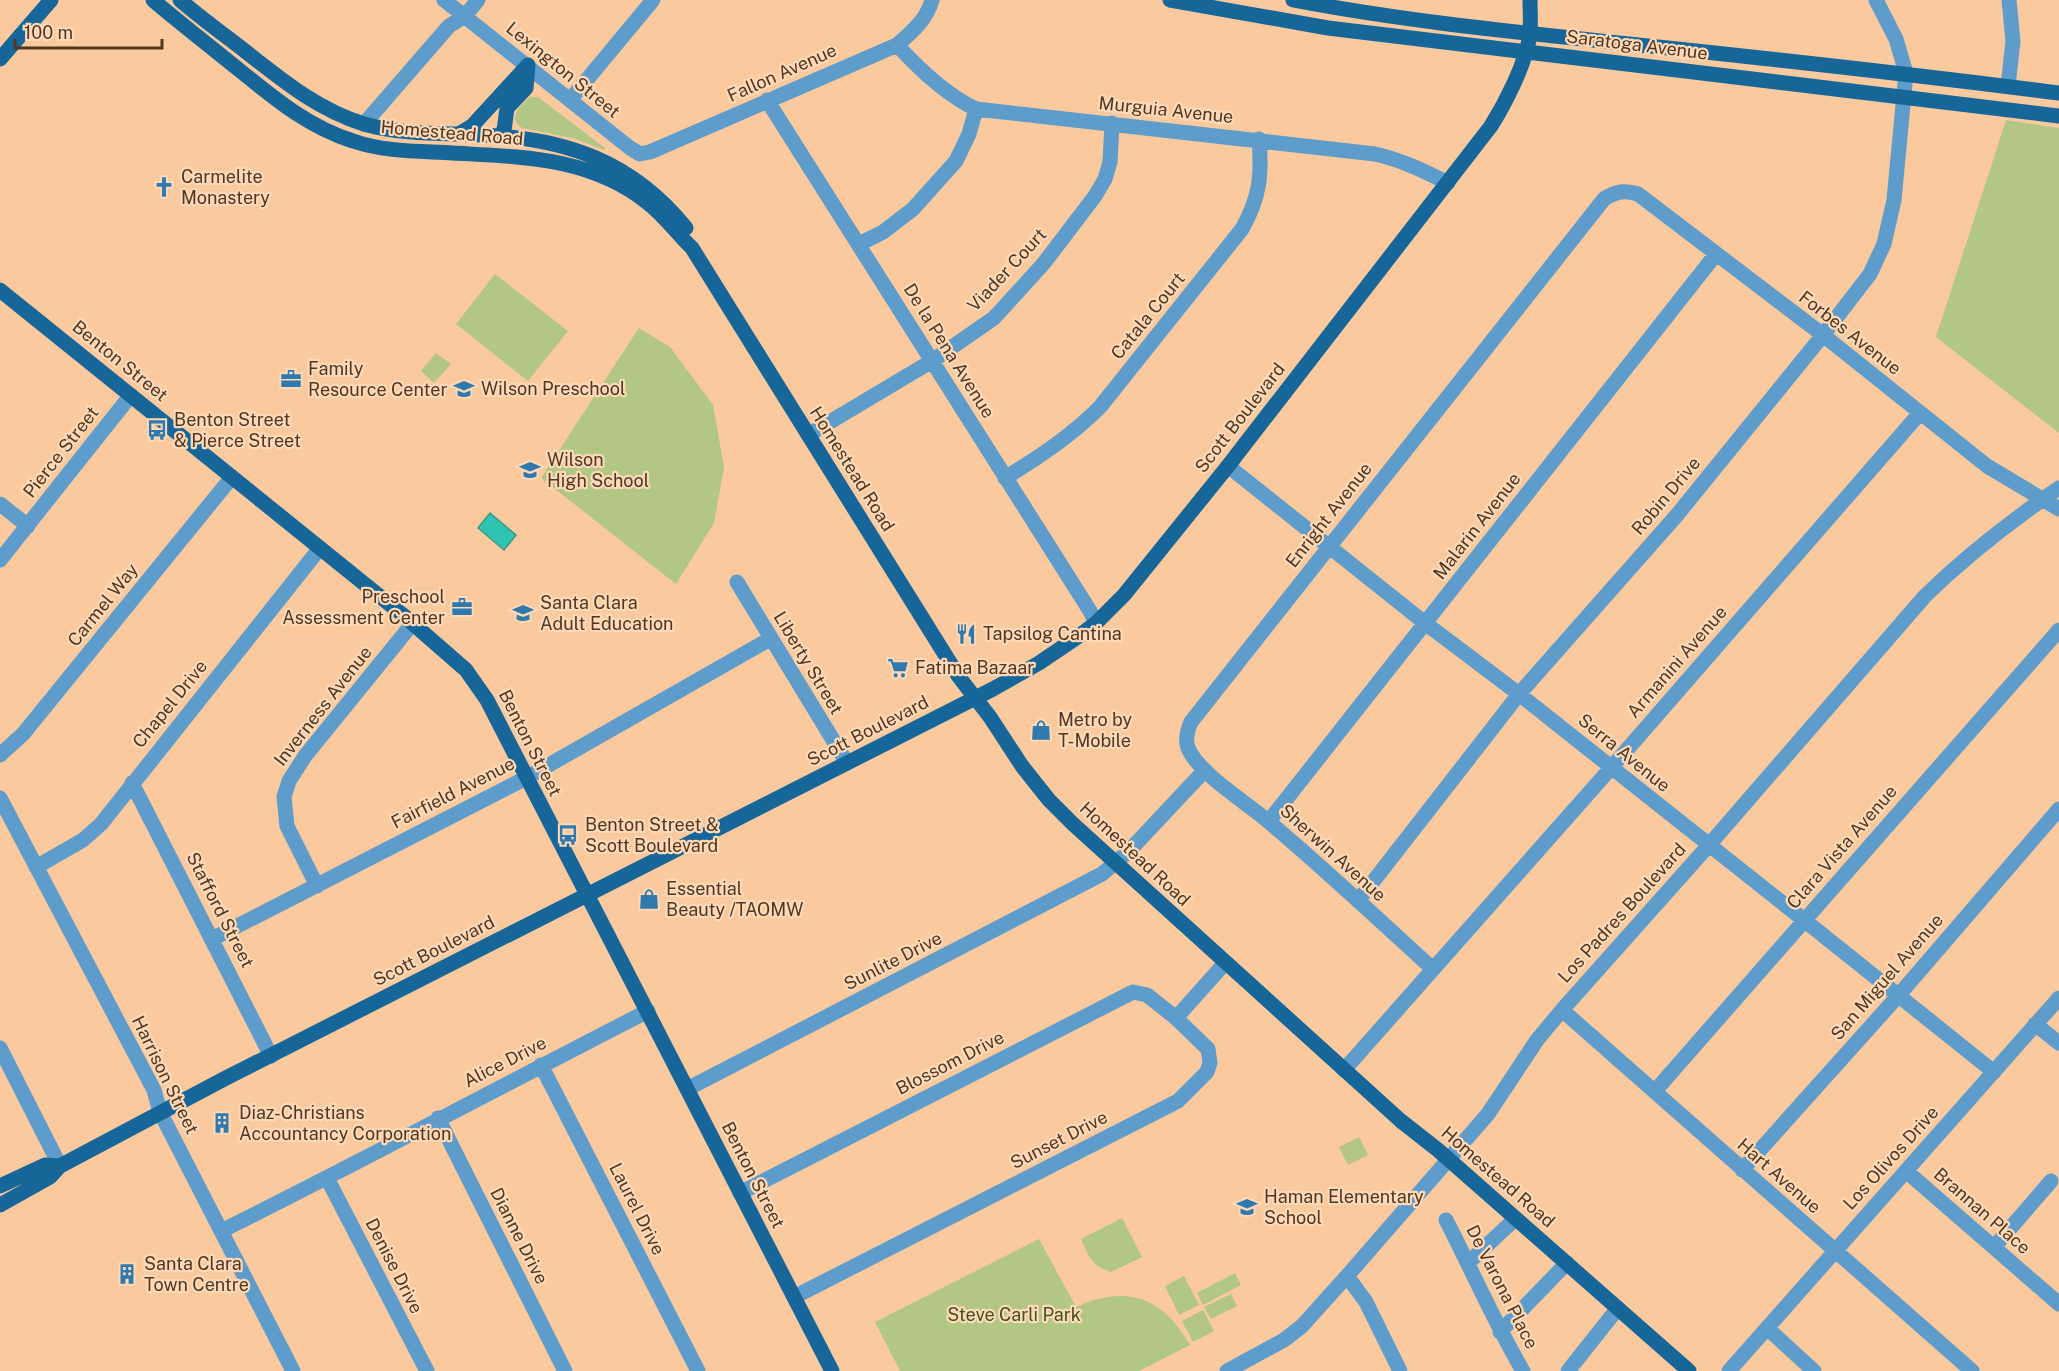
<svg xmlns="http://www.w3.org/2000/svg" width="2059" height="1371" font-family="'Public Sans',sans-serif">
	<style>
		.green { fill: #b2c784 }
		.water { fill: #2fc4b2; stroke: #399a86; stroke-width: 1.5 }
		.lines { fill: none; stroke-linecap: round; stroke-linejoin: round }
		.minor { stroke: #5d9ccb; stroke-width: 15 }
		.major { stroke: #166699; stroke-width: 15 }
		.labels { text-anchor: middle; stroke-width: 4.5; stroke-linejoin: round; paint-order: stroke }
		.street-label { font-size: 18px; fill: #503720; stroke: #fed9b8 }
		.poi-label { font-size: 18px; fill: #503720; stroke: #fed9b8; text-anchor: start }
		.park-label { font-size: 18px; fill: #435121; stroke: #fed9b8 }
	</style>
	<rect width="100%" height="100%" fill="#fac99d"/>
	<path class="green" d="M530,97H538L605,148L604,150L573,138L522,128C507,118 520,105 530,97Z
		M2006,120L2059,128V433L1936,337Z
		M495,274L568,331L528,381L456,324Z
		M639,328L670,347L713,405L724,467L714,523L676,584L541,478Z
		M436,353L451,364L434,383L421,371Z
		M1359,1137L1368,1155L1348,1165L1339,1147Z
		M1122,1218L1142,1257L1111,1272C1091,1266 1089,1256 1081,1239Z
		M1039,1239L1076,1307C1126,1284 1163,1297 1190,1345L1139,1371H900L875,1322Z
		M1235,1273L1241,1285L1203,1305L1197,1293Z
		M1184,1276L1199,1305L1179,1315L1165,1286Z
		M1231,1294L1237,1306L1211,1319L1204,1307Z
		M1203,1310L1214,1331L1193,1342L1182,1321Z"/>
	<path class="water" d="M490,513L516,535L504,550L478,528Z"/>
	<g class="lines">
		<path class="minor" d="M444,0L630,148L640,154L650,152L897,45C912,32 927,19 932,0
			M897,45C919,69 946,95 976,109L1375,154C1402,160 1424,171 1448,183
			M2008,86L2013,41L2009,0
			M570,100L653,0
			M767,100L1090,611L1096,623
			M364,124L449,26L465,16L478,0
			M859,244L883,232L913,209L956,161L969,134L976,109
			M808,435L932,361L994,318L1044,263L1095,196L1105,179L1110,162L1112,123
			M1228,466L1425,623L1519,694L1804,920L1994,1072
			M1005,478C1039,457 1071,436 1100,407L1242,229C1260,197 1262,175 1259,139
			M0,504L28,526
			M0,560L131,395
			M737,582L847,763
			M0,755L23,734L232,477
			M132,783L271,1056
			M0,798L154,1090L160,1112L293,1371
			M1269,821L1716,254
			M36,867L83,840L101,824L320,548
			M317,886L287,826L284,797L289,781L305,756L413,623
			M1358,901L1519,694L1677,515L1823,335L1870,274L1884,244L1894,200L1906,73L1896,39L1876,0
			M212,939L526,778L770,639
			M1433,969C1379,920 1325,869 1269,822C1247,803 1204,777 1190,752C1184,742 1187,732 1191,722L1604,199C1616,191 1625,190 1638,194L1823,335L1987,466L2059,509
			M1562,1010L1972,1371
			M1176,1018L1225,963
			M2035,1024L2059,1043
			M0,1048L60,1166
			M541,1065L698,1371
			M1344,1070L1611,768L1920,413
			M687,1089L1102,874L1129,851L1205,770
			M1655,1091L2059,630
			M438,1118L565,1371
			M1742,1170L1898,996L2059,809
			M1906,1171L2059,1304
			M327,1178L427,1371
			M740,1193L1133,992L1147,995L1176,1018L1208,1049L1210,1063L1207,1072L1178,1101L794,1297
			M1446,1220C1472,1270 1494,1322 1523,1371
			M221,1231C365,1160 505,1084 648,1011
			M1994,1247L2051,1181
			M1468,1263L1515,1219
			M1347,1276L1366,1302L1400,1371
			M1767,1328L1814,1371
			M1500,1332L1567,1263
			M1227,1371L1284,1340L1302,1326L1347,1276L1488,1114L1537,1040L1562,1010L1709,845L1925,596C1966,556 2011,521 2059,488
			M1568,1371L1618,1308
			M1729,1371L2059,998"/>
		<path class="major" d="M153,0C181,24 210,46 238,69C274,98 308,127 353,141C385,152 419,151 453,153C523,157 590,157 648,203C665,216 677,234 692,248L959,677L990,717L1022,766L1049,800L1073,824L1401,1121L1438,1150L1689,1371
			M180,0C201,18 223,34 245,51C282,80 318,110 364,124C402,135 444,133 482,135C566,138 633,162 686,228
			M1170,0L1328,28L2059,116
			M1293,0C1413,23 1536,34 1658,47C1792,61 1925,76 2059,93
			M0,59L51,0
			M459,134L472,126L528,65
			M498,136L504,131L507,108L526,88L528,65
			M0,290L403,615L466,670L487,700L832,1371
			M0,1186L45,1165L60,1166
			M0,1205L50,1177L60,1166L224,1079L993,689L1039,663L1079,636L1096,623L1124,595L1228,466L1491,126C1506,102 1526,63 1530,34C1531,23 1530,11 1530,0"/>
	</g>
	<defs>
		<g id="church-bare" transform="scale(1.62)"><path d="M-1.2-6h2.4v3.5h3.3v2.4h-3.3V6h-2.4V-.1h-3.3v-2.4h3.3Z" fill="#2f79ad" stroke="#fed9b8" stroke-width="2.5" paint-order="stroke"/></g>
		<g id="office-bare" transform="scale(1.62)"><path d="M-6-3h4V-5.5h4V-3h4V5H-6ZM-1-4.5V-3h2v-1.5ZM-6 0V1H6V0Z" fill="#2f79ad" stroke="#fed9b8" stroke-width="2.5" paint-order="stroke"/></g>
		<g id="school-bare" transform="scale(1.62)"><path d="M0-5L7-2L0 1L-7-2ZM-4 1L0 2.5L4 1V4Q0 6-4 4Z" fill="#2f79ad" stroke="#fed9b8" stroke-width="2.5" paint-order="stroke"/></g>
		<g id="bus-bare" transform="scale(1.62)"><path d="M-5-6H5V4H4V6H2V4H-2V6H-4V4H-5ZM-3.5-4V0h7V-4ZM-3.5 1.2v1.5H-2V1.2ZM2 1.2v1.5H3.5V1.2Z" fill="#2f79ad" stroke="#fed9b8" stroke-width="2.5" paint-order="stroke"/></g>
		<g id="restaurant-bare" transform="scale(1.62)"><path d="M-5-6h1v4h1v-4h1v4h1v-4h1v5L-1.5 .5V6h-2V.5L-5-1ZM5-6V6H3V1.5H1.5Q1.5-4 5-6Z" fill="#2f79ad" stroke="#fed9b8" stroke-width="2.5" paint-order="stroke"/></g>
		<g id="supermarket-bare" transform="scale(1.62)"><path d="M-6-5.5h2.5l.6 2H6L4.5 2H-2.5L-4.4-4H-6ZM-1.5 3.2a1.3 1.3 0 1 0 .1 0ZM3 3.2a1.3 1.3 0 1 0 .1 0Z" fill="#2f79ad" stroke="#fed9b8" stroke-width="2.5" paint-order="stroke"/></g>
		<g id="shop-bare" transform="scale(1.62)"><path d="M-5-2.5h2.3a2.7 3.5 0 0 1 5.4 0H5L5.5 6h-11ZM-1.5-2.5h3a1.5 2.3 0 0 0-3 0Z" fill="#2f79ad" stroke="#fed9b8" stroke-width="2.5" paint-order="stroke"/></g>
		<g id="building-bare" transform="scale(1.62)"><path d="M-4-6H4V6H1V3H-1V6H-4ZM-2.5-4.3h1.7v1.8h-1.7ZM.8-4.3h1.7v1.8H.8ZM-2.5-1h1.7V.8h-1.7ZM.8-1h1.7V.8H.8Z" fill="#2f79ad" stroke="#fed9b8" stroke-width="2.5" paint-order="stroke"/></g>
	</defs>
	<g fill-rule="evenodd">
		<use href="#church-bare" x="164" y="187"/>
		<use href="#office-bare" x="291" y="379"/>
		<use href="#school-bare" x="464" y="389"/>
		<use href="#bus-bare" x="157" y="430"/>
		<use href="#school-bare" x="530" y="470"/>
		<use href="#office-bare" x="462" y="607"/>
		<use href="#school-bare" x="523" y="613"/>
		<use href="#restaurant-bare" x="966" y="634"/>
		<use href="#supermarket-bare" x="898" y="668"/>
		<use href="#shop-bare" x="1041" y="730"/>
		<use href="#bus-bare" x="568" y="835"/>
		<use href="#shop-bare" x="649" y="899"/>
		<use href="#building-bare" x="222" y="1123"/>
		<use href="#school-bare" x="1247" y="1207"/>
		<use href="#building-bare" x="127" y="1274"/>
	</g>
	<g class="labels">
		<g class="street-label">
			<text transform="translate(1637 45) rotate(7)" y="6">Saratoga Avenue</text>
			<text transform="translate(563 70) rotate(39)" y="6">Lexington Street</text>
			<text transform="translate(782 73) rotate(-24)" y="6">Fallon Avenue</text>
			<text transform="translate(1166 110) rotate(6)" y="6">Murguia Avenue</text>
			<text transform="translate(452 133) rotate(5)" y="6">Homestead Road</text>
			<text transform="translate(1007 270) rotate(-47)" y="6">Viader Court</text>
			<text transform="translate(1148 316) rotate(-51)" y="6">Catala Court</text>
			<text transform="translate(1850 333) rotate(38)" y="6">Forbes Avenue</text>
			<text transform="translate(949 351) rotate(58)" y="6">De la Pena Avenue</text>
			<text transform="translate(120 361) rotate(39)" y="6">Benton Street</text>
			<text transform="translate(1240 418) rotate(-52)" y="6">Scott Boulevard</text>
			<text transform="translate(61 452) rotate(-52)" y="6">Pierce Street</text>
			<text transform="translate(852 469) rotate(58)" y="6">Homestead Road</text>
			<text transform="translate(1666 496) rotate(-50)" y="6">Robin Drive</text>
			<text transform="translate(1329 515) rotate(-52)" y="6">Enright Avenue</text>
			<text transform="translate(1477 526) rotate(-52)" y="6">Malarin Avenue</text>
			<text transform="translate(103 605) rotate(-51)" y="6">Carmel Way</text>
			<text transform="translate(1677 662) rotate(-49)" y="6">Armanini Avenue</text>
			<text transform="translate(808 663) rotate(59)" y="6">Liberty Street</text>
			<text transform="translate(170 704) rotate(-51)" y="6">Chapel Drive</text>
			<text transform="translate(323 706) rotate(-52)" y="6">Inverness Avenue</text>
			<text transform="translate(868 731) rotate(-27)" y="6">Scott Boulevard</text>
			<text transform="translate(530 743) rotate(63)" y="6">Benton Street</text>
			<text transform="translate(1624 753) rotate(39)" y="6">Serra Avenue</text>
			<text transform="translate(453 793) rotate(-27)" y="6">Fairfield Avenue</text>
			<text transform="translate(1842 847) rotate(-49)" y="6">Clara Vista Avenue</text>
			<text transform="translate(1333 853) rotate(42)" y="6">Sherwin Avenue</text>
			<text transform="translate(1135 854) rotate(43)" y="6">Homestead Road</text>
			<text transform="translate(220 910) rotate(63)" y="6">Stafford Street</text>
			<text transform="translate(1622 913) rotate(-48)" y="6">Los Padres Boulevard</text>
			<text transform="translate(434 951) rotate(-27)" y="6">Scott Boulevard</text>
			<text transform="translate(893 961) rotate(-27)" y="6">Sunlite Drive</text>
			<text transform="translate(1887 977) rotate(-49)" y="6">San Miguel Avenue</text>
			<text transform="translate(505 1062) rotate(-27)" y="6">Alice Drive</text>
			<text transform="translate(950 1063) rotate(-27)" y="6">Blossom Drive</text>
			<text transform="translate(165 1075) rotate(64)" y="6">Harrison Street</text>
			<text transform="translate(1059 1140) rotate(-27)" y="6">Sunset Drive</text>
			<text transform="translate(1891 1158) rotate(-48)" y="6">Los Olivos Drive</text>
			<text transform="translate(753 1175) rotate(63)" y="6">Benton Street</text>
			<text transform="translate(1779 1176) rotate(41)" y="6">Hart Avenue</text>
			<text transform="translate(1498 1177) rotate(41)" y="6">Homestead Road</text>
			<text transform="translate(637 1209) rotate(63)" y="6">Laurel Drive</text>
			<text transform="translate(1982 1211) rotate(41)" y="6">Brannan Place</text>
			<text transform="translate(519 1236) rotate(63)" y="6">Dianne Drive</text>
			<text transform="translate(394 1266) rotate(63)" y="6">Denise Drive</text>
			<text transform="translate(1502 1287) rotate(63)" y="6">De Varona Place</text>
		</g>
		<g class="poi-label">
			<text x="181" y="183">Carmelite<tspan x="181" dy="21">Monastery</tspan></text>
			<text x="308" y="375">Family<tspan x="308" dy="21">Resource Center</tspan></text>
			<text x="481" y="395">Wilson Preschool</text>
			<text x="174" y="426">Benton Street<tspan x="174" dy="21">&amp; Pierce Street</tspan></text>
			<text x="547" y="466">Wilson<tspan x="547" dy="21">High School</tspan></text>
			<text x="445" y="603" text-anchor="end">Preschool<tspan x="445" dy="21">Assessment Center</tspan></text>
			<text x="540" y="609">Santa Clara<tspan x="540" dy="21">Adult Education</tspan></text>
			<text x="983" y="640">Tapsilog Cantina</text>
			<text x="915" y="674">Fatima Bazaar</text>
			<text x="1058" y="726">Metro by<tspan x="1058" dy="21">T-Mobile</tspan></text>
			<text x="585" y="831">Benton Street &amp;<tspan x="585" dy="21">Scott Boulevard</tspan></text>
			<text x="666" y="895">Essential<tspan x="666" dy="21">Beauty /TAOMW</tspan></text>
			<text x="239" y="1119">Diaz-Christians<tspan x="239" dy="21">Accountancy Corporation</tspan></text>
			<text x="1264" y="1203">Haman Elementary<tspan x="1264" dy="21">School</tspan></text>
			<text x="144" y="1270">Santa Clara<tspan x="144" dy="21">Town Centre</tspan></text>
		</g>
		<g class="park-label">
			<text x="1014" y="1321">Steve Carli Park</text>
		</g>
	</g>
	<path d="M15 39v9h147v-9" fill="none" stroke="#503720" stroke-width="3"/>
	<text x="24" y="39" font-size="18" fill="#503720" stroke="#fed9b8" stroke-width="4.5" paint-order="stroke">100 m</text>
</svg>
